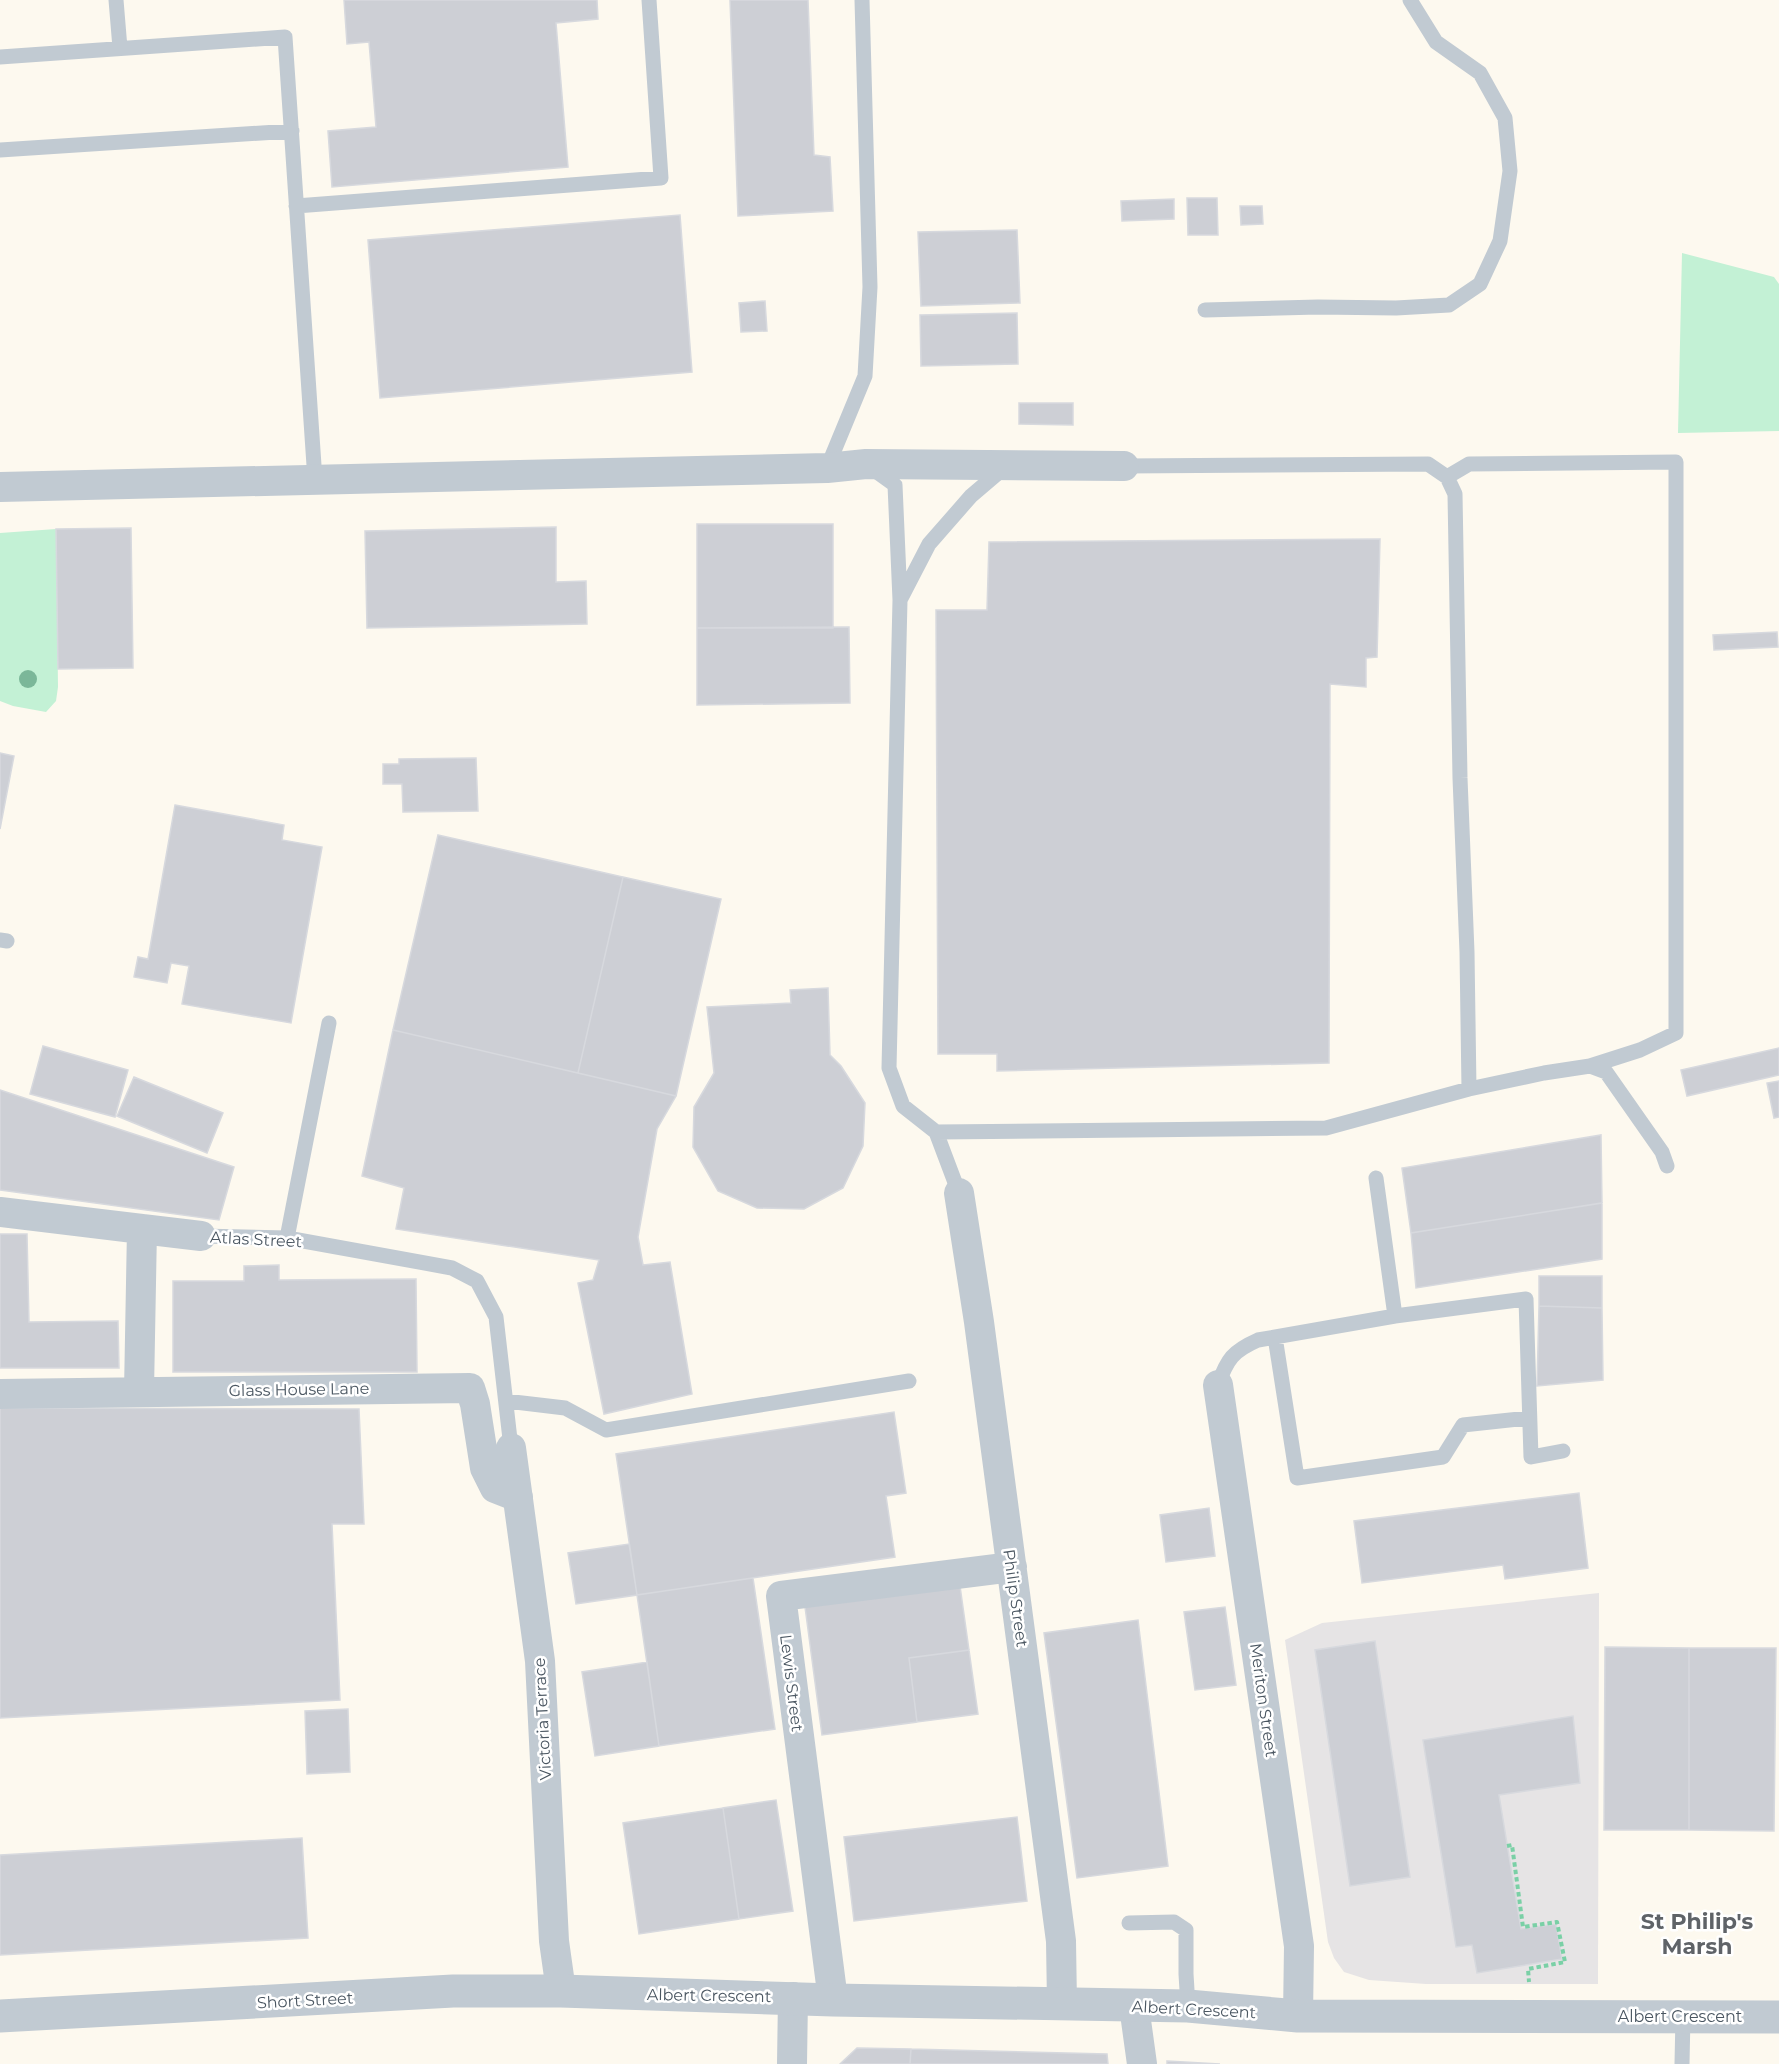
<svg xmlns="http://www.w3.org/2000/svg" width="1779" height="2064" font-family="Montserrat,sans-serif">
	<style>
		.commercial { fill: #fdf9ef }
		.education { fill: #e6e4e5 }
		.green { fill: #c3f1d5 }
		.building { fill: #cdcfd5; stroke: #d7d9de; stroke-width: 1.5 }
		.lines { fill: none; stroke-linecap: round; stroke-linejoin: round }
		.path { stroke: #7ad0a6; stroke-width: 4; stroke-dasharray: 4.5 3; stroke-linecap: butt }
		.service { stroke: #c1cad2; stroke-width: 15 }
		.minor { stroke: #c1cad2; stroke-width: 30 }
		.tertiary { stroke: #c1cad2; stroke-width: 33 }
		.tree { fill: #7bb799 }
		.labels { text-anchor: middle; stroke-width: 5; stroke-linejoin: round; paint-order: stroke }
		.street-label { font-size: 16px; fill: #4a5661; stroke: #fff }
		.district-label { font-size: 22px; font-weight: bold; fill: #5f6368; stroke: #fff }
	</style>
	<rect width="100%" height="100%" fill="#f5f3f3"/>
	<path class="commercial" d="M0,0H1779V2064H0Z"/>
	<path class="education" d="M1599,1593L1598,1984H1426L1369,1980L1344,1972L1334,1958L1328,1942L1285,1640L1322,1623Z"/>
	<path class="green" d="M1682,253L1774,277L1779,284V431L1678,433Z
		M56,529L58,687L56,701L46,712L13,706L0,701V533Z"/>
	<path class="building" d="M344,0H597L598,19L556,23L568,167L332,187L328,131L376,127L369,42L347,44Z
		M730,0H808L814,155L830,157L833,211L738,216Z
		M1187,198H1217L1218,235H1188Z
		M1174,199V219L1122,221L1121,201Z
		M1240,206H1262L1263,224L1241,225Z
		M680,215L692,372L380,398L368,240Z
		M1017,230L1020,303L921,306L918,232Z
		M765,301L767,331L741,332L739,303Z
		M1017,313L1018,364L921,366L920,315Z
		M1019,403H1073V425L1019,424Z
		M697,524H833V628H697Z
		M556,527V582L586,581L587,624L367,628L365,531Z
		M131,528L133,668L58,669L56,529Z
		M1380,539L1377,657L1366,658V687L1330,684L1329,1063L997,1071V1054H938L936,610H987L989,542Z
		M849,627L850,703L697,705V628Z
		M1777,632L1778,647L1714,650L1713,635Z
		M0,753L14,756L0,829Z
		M476,758L478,811L403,812L402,784H383V764H399V759Z
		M175,805L284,825L282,840L322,847L291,1023L182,1004L189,966L171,963L167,983L134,977L138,957L148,959Z
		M438,835L623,877L578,1073L393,1030Z
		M623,877L721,899L676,1096L578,1073Z
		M828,988L830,1055L841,1066L865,1103L863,1146L843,1188L804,1209L757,1208L718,1191L693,1147L694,1107L714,1073L707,1007L791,1003L790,990Z
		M393,1030L676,1096L657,1129L638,1237L643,1265L670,1262L692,1394L604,1414L578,1283L593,1280L599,1260L396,1229L404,1188L362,1176Z
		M43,1046L128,1070L115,1117L30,1094Z
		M1779,1048V1075L1687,1096L1681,1070Z
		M134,1077L223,1113L207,1153L117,1116Z
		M1779,1081V1117L1774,1118L1767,1083Z
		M0,1090L234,1167L219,1220L0,1190Z
		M1601,1135L1602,1203L1411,1233L1402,1168Z
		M1602,1203V1259L1416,1288L1411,1233Z
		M0,1234H27L29,1322L118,1321L119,1368H0Z
		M279,1265V1280L416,1279L417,1372H173V1281H244V1266Z
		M1539,1276H1602V1308L1539,1306Z
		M1539,1306L1602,1308L1603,1380L1537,1386Z
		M0,1408L359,1409L364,1524H332L340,1700L0,1718Z
		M894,1412L906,1493L886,1496L895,1557L637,1595L616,1454Z
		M1579,1493L1588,1568L1505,1579L1503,1565L1362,1583L1354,1521Z
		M1209,1508L1215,1556L1166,1562L1160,1515Z
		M629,1544L637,1595L576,1604L568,1553Z
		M753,1578L775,1729L659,1746L637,1595Z
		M960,1586L969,1650L909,1658L917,1722L822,1735L805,1607Z
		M1225,1607L1236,1685L1195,1690L1184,1612Z
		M1138,1620L1168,1866L1077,1878L1044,1633Z
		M1375,1641L1410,1877L1350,1886L1315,1650Z
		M1605,1647L1689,1648V1830H1604Z
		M1689,1648H1776L1774,1831L1689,1830Z
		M969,1650L978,1714L917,1722L909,1658Z
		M647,1662L659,1746L595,1756L582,1672Z
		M348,1709L350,1772L307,1774L305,1711Z
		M1573,1716L1580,1783L1499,1795L1521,1929L1556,1924L1562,1959L1477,1973L1472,1945L1456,1947L1423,1740Z
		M776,1800L793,1911L739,1919L723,1808Z
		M723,1808L739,1919L639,1934L623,1823Z
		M1017,1817L1027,1901L854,1921L844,1837Z
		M302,1838L308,1938L0,1955V1855Z
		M857,2048L911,2049L910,2064H840Z
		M911,2049L1107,2054L1108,2064H910Z
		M1167,2061L1220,2064H1167Z"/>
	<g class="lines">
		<path class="path" d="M1507,1846L1512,1845L1523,1927L1557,1922L1565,1962L1528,1969L1529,1982"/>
		<path class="service" d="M116,0L120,48
			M0,57L285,37L315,480
			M0,150L292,131
			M296,206L661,178L649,0
			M1205,310L1318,307L1396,308L1449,305L1480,284L1500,241L1510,171L1505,118L1480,73L1436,42L1410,0
			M870,467L895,485L900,600L889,1068L903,1106L936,1132L1326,1128L1469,1089L1467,952L1460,778L1455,494L1447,477L1428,464L1124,466
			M827,468L865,376L870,287L862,0
			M1447,477L1469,464L1676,462V1033L1640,1050L1590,1066
			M900,600L929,544L971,496L1005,467
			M0,940L7,941
			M1469,1089L1544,1073L1590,1066L1606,1072L1662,1152L1667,1166
			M936,1132L959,1193
			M201,1236L287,1238L452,1268L477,1281L496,1317L511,1448
			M287,1238L329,1023
			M1395,1316L1526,1299L1531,1457L1563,1451
			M1275,1337L1297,1478L1443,1457L1463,1425L1529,1418
			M1218,1385C1227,1359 1233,1351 1258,1340L1395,1316L1376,1178
			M506,1401L565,1408L606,1430L909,1381
			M1129,1923L1174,1922L1186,1930V1974L1188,2006
			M1682,2064L1683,2016"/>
		<path class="minor" d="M0,487L827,468L866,464L1124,466
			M959,1193L979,1322L1061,1941L1062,2004
			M0,1212L142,1229L139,1391
			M142,1229L201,1236
			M1218,1385L1299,1946L1298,2016
			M0,1394L470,1388L475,1404L485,1468L495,1488L518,1497
			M511,1448L540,1661L554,1941L561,1991
			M833,2000L781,1596L1012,1567
			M1134,2006L1142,2064
			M792,2064L793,1997"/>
		<path class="tertiary" d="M0,2016L453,1991H561L833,2000L1188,2006L1298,2016L1779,2017"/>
	</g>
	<circle class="tree" cx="28" cy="679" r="9"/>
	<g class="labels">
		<g class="street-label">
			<text transform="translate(256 1239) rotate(3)" y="6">Atlas Street</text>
			<text transform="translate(299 1389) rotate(-1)" y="6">Glass House Lane</text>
			<text transform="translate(1016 1598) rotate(82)" y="6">Philip Street</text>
			<text transform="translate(792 1683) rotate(83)" y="6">Lewis Street</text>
			<text transform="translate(1264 1700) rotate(82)" y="6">Meriton Street</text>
			<text transform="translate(542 1719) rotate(-93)" y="6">Victoria Terrace</text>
			<text transform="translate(709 1995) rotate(1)" y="6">Albert Crescent</text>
			<text transform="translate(305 2000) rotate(-3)" y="6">Short Street</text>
			<text transform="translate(1194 2009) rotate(3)" y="6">Albert Crescent</text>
			<text x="1680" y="2022">Albert Crescent</text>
		</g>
		<g class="district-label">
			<text x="1697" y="1929">St Philip's<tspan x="1697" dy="25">Marsh</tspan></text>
		</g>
	</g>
</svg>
